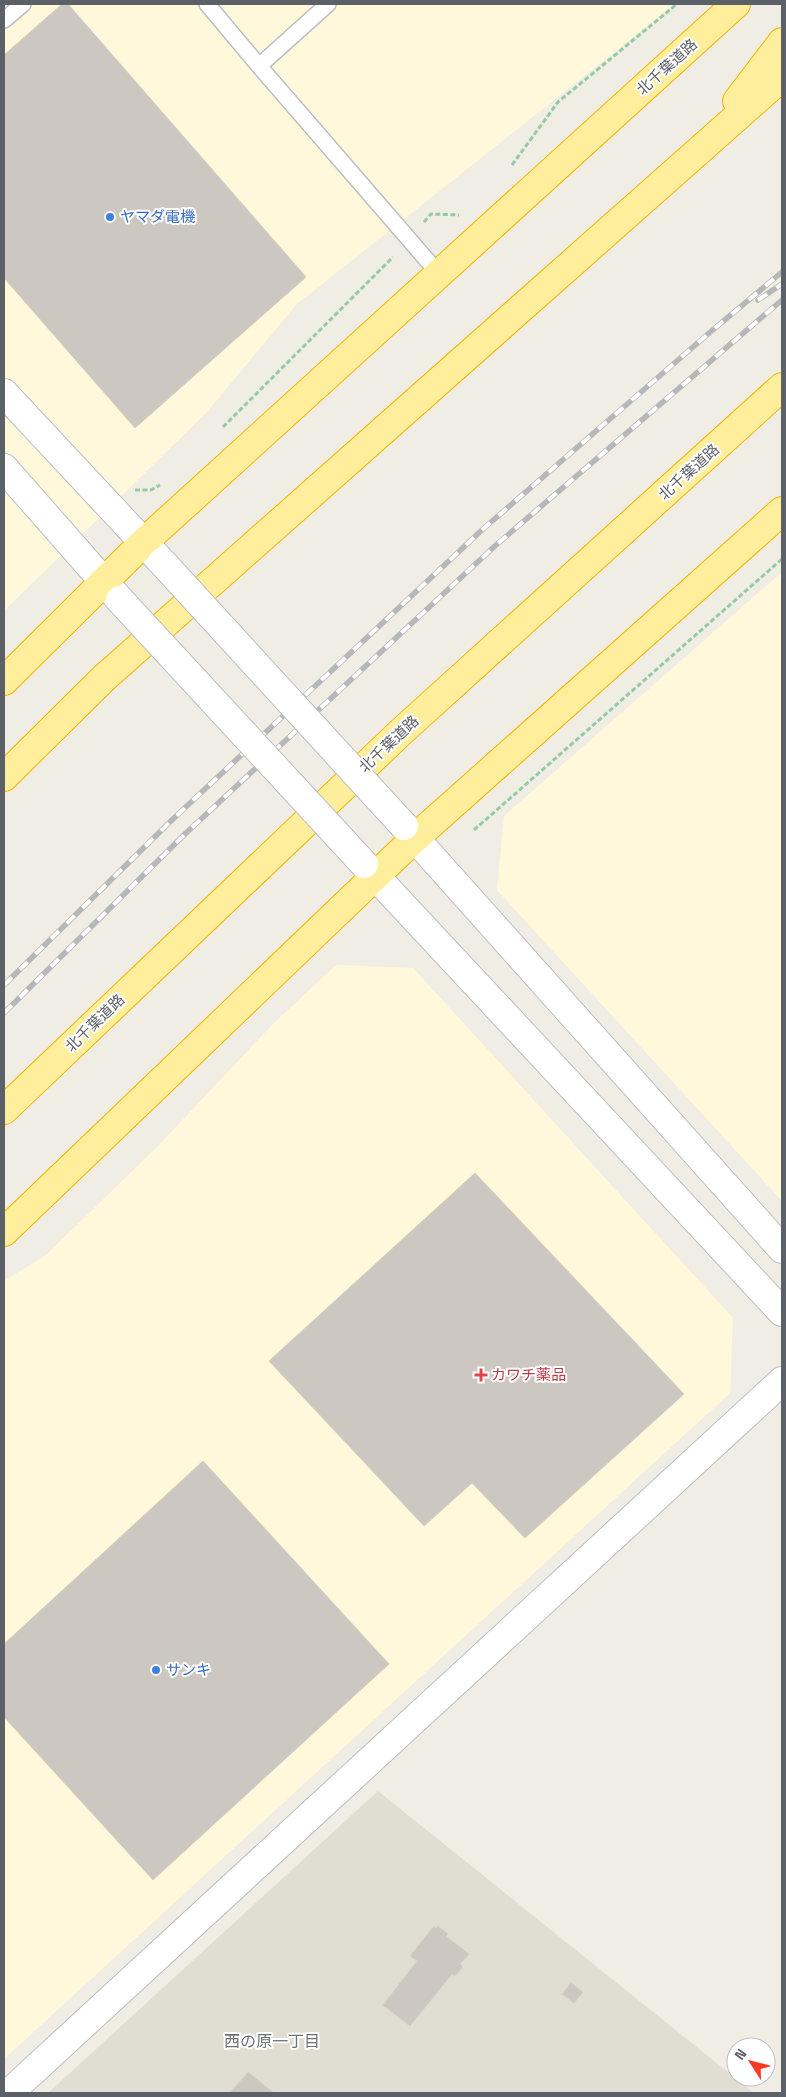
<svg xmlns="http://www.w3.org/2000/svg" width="786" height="2097" font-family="'Space Grotesk','Noto Sans JP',sans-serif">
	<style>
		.commercial { fill: #fff8db }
		.education { fill: #e0ddd3 }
		.building { fill: #ccc8c1; stroke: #d6d0c2 }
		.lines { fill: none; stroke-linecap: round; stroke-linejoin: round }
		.service-casing { stroke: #bcbec5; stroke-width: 18 }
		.tertiary-casing { stroke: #bcbec5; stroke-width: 30 }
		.trunk-casing { stroke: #f5b200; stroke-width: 30 }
		.path { stroke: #95caa6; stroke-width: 3; stroke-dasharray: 5 2.5; stroke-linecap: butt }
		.service { stroke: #fff; stroke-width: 15 }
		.tertiary { stroke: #fff; stroke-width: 28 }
		.trunk { stroke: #ffee9c; stroke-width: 28 }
		.rail-casing { stroke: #b6b7b8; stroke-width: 5.5 }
		.rail { stroke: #fff; stroke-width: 4; stroke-dasharray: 11; stroke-linecap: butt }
		.tertiary-bridge-casing { stroke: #bcbec5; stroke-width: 30; stroke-linecap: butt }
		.tertiary-bridge { stroke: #fff; stroke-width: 28 }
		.shop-dot { fill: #3f7fe0; stroke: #fff; stroke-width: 2 }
		.health-dot { fill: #e0444e; stroke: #fff; stroke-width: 2 }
		.labels { text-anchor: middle; stroke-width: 4; stroke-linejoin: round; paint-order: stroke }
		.street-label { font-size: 15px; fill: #5c6067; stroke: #fff }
		.shop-label { font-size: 15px; fill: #366cbe; stroke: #fff; text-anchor: start }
		.health-label { font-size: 15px; fill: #be3a42; stroke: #fff; text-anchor: start }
		.neighbourhood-label { font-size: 16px; fill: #6d7279; stroke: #fff }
	</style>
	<rect width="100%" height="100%" fill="#f0eee4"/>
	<path class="commercial" d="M4,4H675L297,304L207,412L4,611Z
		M782,572V1201L497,890L504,816Z
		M336,965L413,968L733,1318L730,1393L4,2059V1281L46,1255L157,1147L273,1024Z"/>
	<path class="education" d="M378,1791L754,2093H48Z"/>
	<path class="building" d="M62,4H68L306,277L135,428L4,278V55Z
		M475,1173L684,1394L525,1538L472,1483L424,1526L269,1361Z
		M203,1461L389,1664L153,1880L4,1717V1644Z
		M434,1926L436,1928L438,1926L448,1934L446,1936L469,1954L460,1964L463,1967L455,1976L452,1974L410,2026L383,2005L417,1961L410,1956Z
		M571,1983L583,1992L574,2003L562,1994Z
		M248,2072L274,2093H230Z"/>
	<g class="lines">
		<g class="service-casing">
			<path id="service" d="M207,4L259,66L328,4
				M4,20L23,4
				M259,66L439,274"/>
		</g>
		<g class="tertiary-casing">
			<path id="tertiary" d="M4,393L160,560
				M4,468L120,600
				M404,826L782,1249
				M364,864L782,1312
				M9,2093L782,1381"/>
		</g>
		<g class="trunk-casing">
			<path id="trunk" d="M737,101L782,42
				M4,681L144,542L736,4
				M4,777L104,678L782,77
				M4,1110L402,731L782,387
				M4,1232L415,838L782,511"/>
		</g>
		<path class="path" d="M512,165L558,102L677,4
			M424,222L431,214L459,215
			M223,427L393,257
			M135,490H151L160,485
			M474,830L782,559"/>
		<use href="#service" class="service"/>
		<use href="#tertiary" class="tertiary"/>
		<use href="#trunk" class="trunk"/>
		<g class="rail-casing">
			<path id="rail" d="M758,300L782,284
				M4,985L174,818L483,529L708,334L782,272
				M4,1013L186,833L496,545L782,300"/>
		</g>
		<use href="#rail" class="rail"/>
		<g class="tertiary-bridge-casing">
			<path id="tertiary-bridge" d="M162,562L404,826
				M120,600L364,864"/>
		</g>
		<use href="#tertiary-bridge" class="tertiary-bridge"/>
	</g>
	<g class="shop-dot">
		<circle cx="110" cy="217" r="5"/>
		<circle cx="156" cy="1670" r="5"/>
	</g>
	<path class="health-dot" d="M478.5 1367.5h5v5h5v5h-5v5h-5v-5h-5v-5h5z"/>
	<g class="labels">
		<g class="street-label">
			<text transform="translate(667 67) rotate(-42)" y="5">北千葉道路</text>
			<text transform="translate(689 472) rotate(-42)" y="5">北千葉道路</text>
			<text transform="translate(389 744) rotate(-43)" y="5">北千葉道路</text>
			<text transform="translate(95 1023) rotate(-44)" y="5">北千葉道路</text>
		</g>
		<g class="shop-label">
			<text x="120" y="222">ヤマダ電機</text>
			<text x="166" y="1675">サンキ</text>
		</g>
		<g class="health-label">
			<text x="491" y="1380">カワチ薬品</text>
		</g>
		<g class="neighbourhood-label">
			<text x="272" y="2047">西の原一丁目</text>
		</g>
	</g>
	<rect width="786" height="2097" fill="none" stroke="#5c6067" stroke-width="10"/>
	<g transform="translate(751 2062) rotate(306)"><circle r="24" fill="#ffffff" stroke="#bebfc2"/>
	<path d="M0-4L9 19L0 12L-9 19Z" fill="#fc391f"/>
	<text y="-8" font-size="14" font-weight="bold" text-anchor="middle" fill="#5c6067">N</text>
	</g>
</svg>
